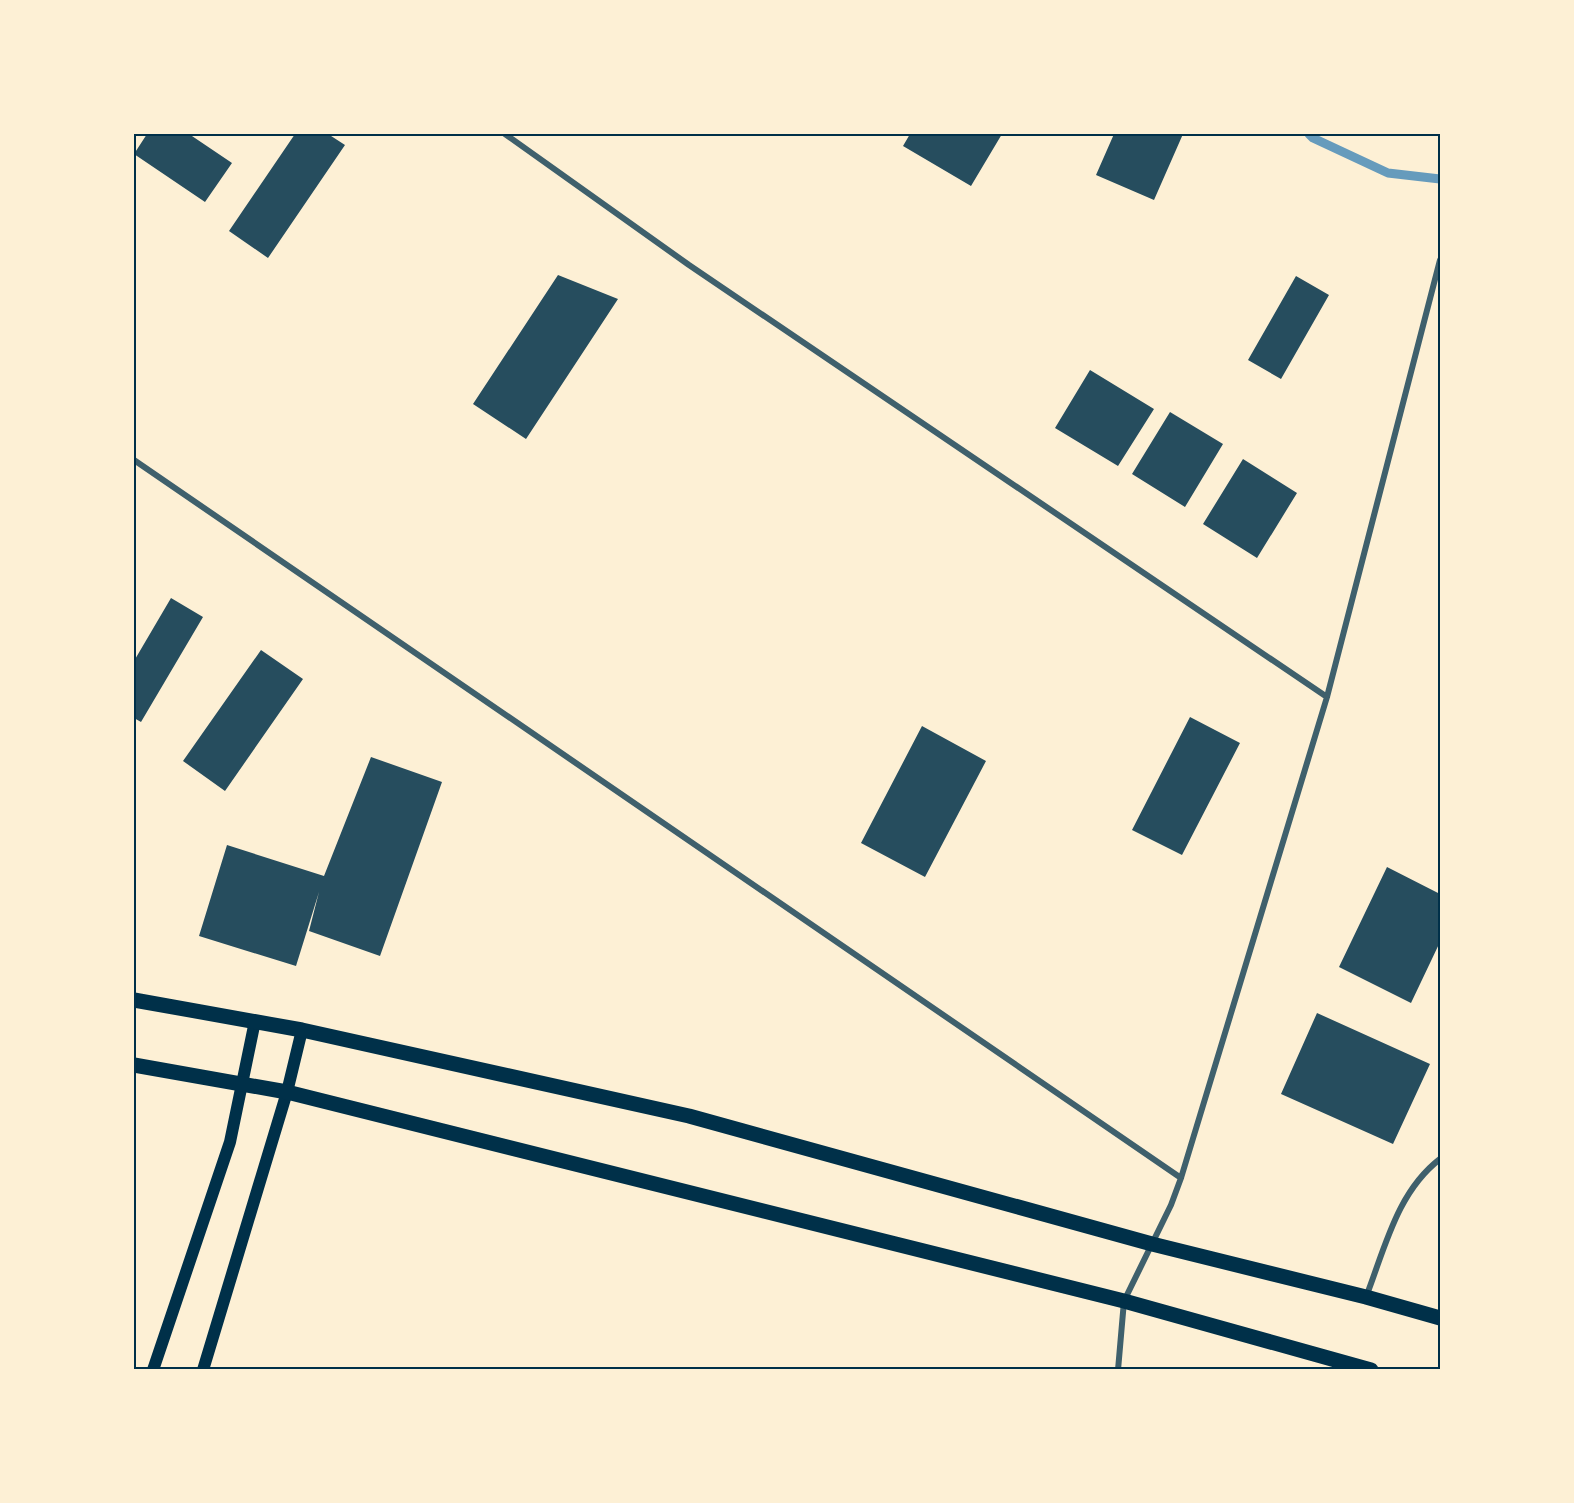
<svg xmlns="http://www.w3.org/2000/svg" width="1574" height="1503" font-family="Poppins,sans-serif">
	<style>
		.lines { fill: none; stroke-linecap: round; stroke-linejoin: round }
		.stream { stroke: #669bbc; stroke-width: 9 }
		.building { fill: #264d5e }
		.minor { stroke: #3f606c; stroke-width: 6 }
		.secondary { stroke: #003049; stroke-width: 12 }
		.primary { stroke: #003049; stroke-width: 15 }
		.neatline { fill: none; stroke: #003049; stroke-width: 2 }
	</style>
	<rect width="100%" height="100%" fill="#fdf0d5"/>
	<g class="lines">
		<path class="stream" d="M1309,134L1313,138L1388,173L1440,179"/>
	</g>
	<path class="building" d="M147,134H189L232,163L205,202L134,154Z
		M295,134H328L345,145L268,258L229,231Z
		M910,134H1002L971,186L903,146Z
		M1114,134H1183L1154,200L1096,175Z
		M558,275L618,299L526,439L473,404Z
		M1296,276L1329,295L1281,379L1248,360Z
		M1090,370L1154,409L1118,466L1055,428Z
		M1170,412L1223,444L1185,507L1132,474Z
		M1243,459L1297,493L1257,558L1203,524Z
		M171,598L203,617L141,722L134,718V661Z
		M261,650L303,679L225,791L183,761Z
		M1190,717L1240,743L1182,855L1132,830Z
		M922,726L986,761L925,877L861,843Z
		M371,757L442,782L380,956L309,931L319,892L296,966L199,936L227,845L324,876Z
		M1387,867L1440,894V942L1411,1003L1339,967Z
		M1317,1013L1430,1064L1393,1144L1281,1094Z"/>
	<g class="lines">
		<path class="minor" d="M505,134L689,265L1327,697
			M134,460L1181,1178
			M1366,1297C1385,1248 1397,1192 1440,1159
			M1118,1370L1124,1301L1171,1205L1181,1178L1327,697L1440,260"/>
		<path class="secondary" d="M153,1370L230,1142L255,1021
			M203,1370L287,1092L302,1030"/>
		<path class="primary" d="M134,1000L302,1030L689,1116L1152,1244L1366,1297L1440,1318
			M134,1065L287,1092L1124,1301L1371,1370"/>
	</g>
	<rect width="1574" height="1503" fill="none" stroke="#fdf0d5" stroke-width="270"/>
	<rect x="135" y="135" width="1304" height="1233" class="neatline"/>
</svg>
